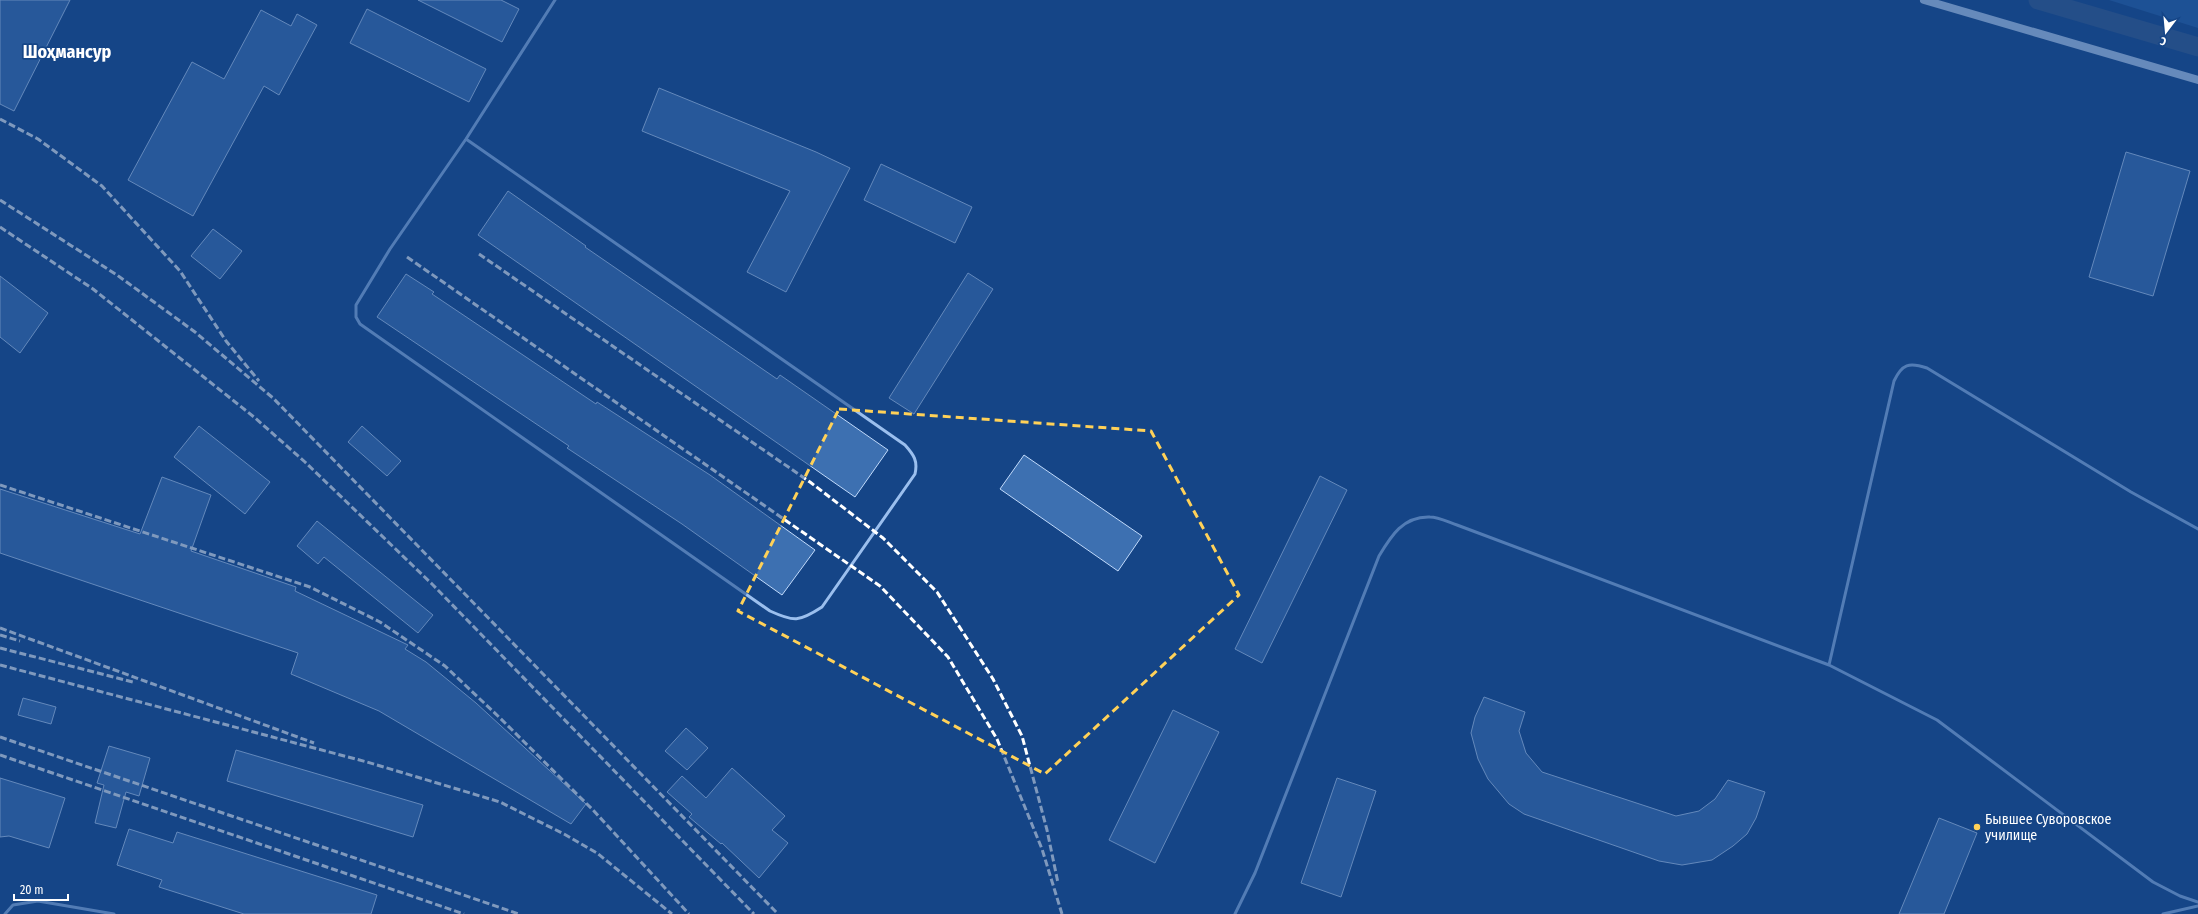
<svg xmlns="http://www.w3.org/2000/svg" width="2198" height="914" font-family="'Fira Sans Condensed',sans-serif">
	<style>
		.green { fill: #275fa6 }
		.lines { fill: none; stroke-linecap: round; stroke-linejoin: round }
		.canal { stroke: #35598a; stroke-width: 19 }
		.building { fill: #3d70b1; stroke: #c1dafb }
		.lane { stroke: #9bbfee; stroke-width: 3 }
		.secondary { stroke: #c8ddfa; stroke-width: 8 }
		.rail { stroke: #fff; stroke-width: 3; stroke-dasharray: 7 3; stroke-linecap: butt }
		.marked { fill: none; stroke: #ffd158; stroke-width: 3; stroke-dasharray: 8 5; stroke-linejoin: round }
		.poi-dot { fill: #ffd158; stroke: #154587; stroke-width: 1.5 }
		.labels { text-anchor: middle; stroke-width: 3.5; stroke-linejoin: round; paint-order: stroke }
		.poi-label { font-size: 14px; fill: #fff; stroke: #154587; text-anchor: start }
		.district-label { font-size: 18px; font-weight: bold; fill: #fff; stroke: #154587 }
	</style>
	<rect width="100%" height="100%" fill="#154587"/>
	<path class="green" d="M2109,0H2198V28Z"/>
	<g class="lines">
		<path class="canal" d="M2038,0L2198,47"/>
	</g>
	<path class="building" d="M0,0H70L14,111L0,104Z
		M418,0H501L519,9L502,42Z
		M367,9L486,69L469,102L350,43Z
		M261,10L291,26L297,14L317,25L279,95L264,86L193,216L128,180L192,62L224,79Z
		M659,88L816,152L850,168L786,292L747,272L790,191L642,131Z
		M2126,152L2190,171L2153,296L2089,277Z
		M881,164L972,207L955,243L864,200Z
		M508,191L586,246L585,247L777,379L780,375L888,450L855,497L478,235Z
		M213,229L242,251L220,279L191,256Z
		M968,273L993,289L914,414L889,398Z
		M406,274L434,292L432,294L596,404L597,402L710,475L815,550L782,595L682,524L567,448L569,446L377,317Z
		M0,276L48,313L20,353L0,337Z
		M199,426L270,482L245,514L174,457Z
		M362,426L401,461L387,476L348,442Z
		M1024,455L1142,536L1118,571L1000,489Z
		M1320,476L1347,490L1262,663L1235,649Z
		M162,477L211,495L191,551L296,587L295,591L408,645L405,649L426,662L476,703L586,804L571,824L379,711L291,674L298,653L0,553V489L140,534Z
		M317,521L433,615L418,633L324,557L318,564L297,546Z
		M1484,697L1525,712L1519,731L1526,753L1542,772L1676,816L1699,811L1715,799L1728,780L1765,792L1756,818L1747,834L1733,846L1712,860L1682,865L1659,861L1524,814L1509,804L1488,779L1478,759L1471,733L1475,717Z
		M23,698L56,707L51,724L18,715Z
		M1173,710L1219,732L1155,863L1109,840Z
		M686,728L708,748L687,770L665,751Z
		M109,746L150,758L139,796L126,792L116,828L95,823L104,785L97,783Z
		M236,750L423,805L413,837L227,781Z
		M732,768L785,816L772,830L788,843L759,878L722,843L721,844L689,817L692,814L667,792L682,776L706,798Z
		M0,778L65,798L49,848L9,836L0,837Z
		M1337,778L1376,791L1341,897L1301,883Z
		M1939,818L1977,833L1944,914H1899Z
		M129,829L173,843L177,832L377,895L371,914H244L159,887L162,880L117,865Z"/>
	<g class="lines">
		<path class="lane" d="M466,139L905,445C914,455 918,461 915,474L822,607C799,622 794,622 770,611L360,324L356,317V305L390,249L466,139L555,0
			M1829,665L1937,720L2153,882L2180,896L2198,902
			M5,914L13,905L38,901L114,914
			M1235,914L1255,873L1379,556C1391,536 1403,516 1430,517C1438,517 1448,522 1457,525L1829,665L1894,381C1902,364 1909,362 1927,368L2131,492L2198,529
			M2163,914L2198,906"/>
		<path class="secondary" d="M1924,0L2198,80"/>
		<path class="rail" d="M0,119L38,139L102,186L180,271L226,341L259,381
			M0,200L117,275L195,332L273,398L778,914
			M0,227L93,289L254,417L305,462L433,585L754,914
			M479,254L810,482L883,538L937,592L993,679L1022,736L1047,830L1058,883
			M407,257L880,586L948,657L997,739L1042,849L1062,914
			M0,485L310,587L380,622L445,666L500,718L593,810L689,914
			M0,628L314,743
			M0,635L20,641
			M0,648L133,682
			M0,665L367,762L500,802L564,834L597,853L672,914
			M0,737L519,914
			M0,755L464,914"/>
	</g>
	<path d="M0 0H2198V914H0ZM839,409L1151,431L1239,595L1045,774L738,611Z" fill="#154587" fill-opacity=".55" fill-rule="evenodd"/>
	<path class="marked" d="M839,409L1151,431L1239,595L1045,774L738,611Z"/>
	<circle class="poi-dot" cx="1977" cy="827" r="4"/>
	<g class="labels">
		<g class="poi-label">
			<text x="1985" y="824">Бывшее Суворовское<tspan x="1985" dy="16">училище</tspan></text>
		</g>
		<g class="district-label">
			<text x="67" y="58">Шоҳмансур</text>
		</g>
	</g>
	<g transform="translate(2166 32) rotate(196)" stroke="#154587" stroke-width="3" paint-order="stroke">
	<path d="M0-3L7 15L0 10L-7 15Z" fill="#ffffff"/>
	<text y="-6" font-size="11" font-weight="bold" text-anchor="middle" fill="#ffffff">С</text>
	</g>
	<path d="M14 894v6h54v-6" fill="none" stroke="#ffffff" stroke-width="2"/>
	<text x="20" y="894" font-size="12" fill="#ffffff" stroke="#154587" stroke-width="3" paint-order="stroke">20 m</text>
</svg>
